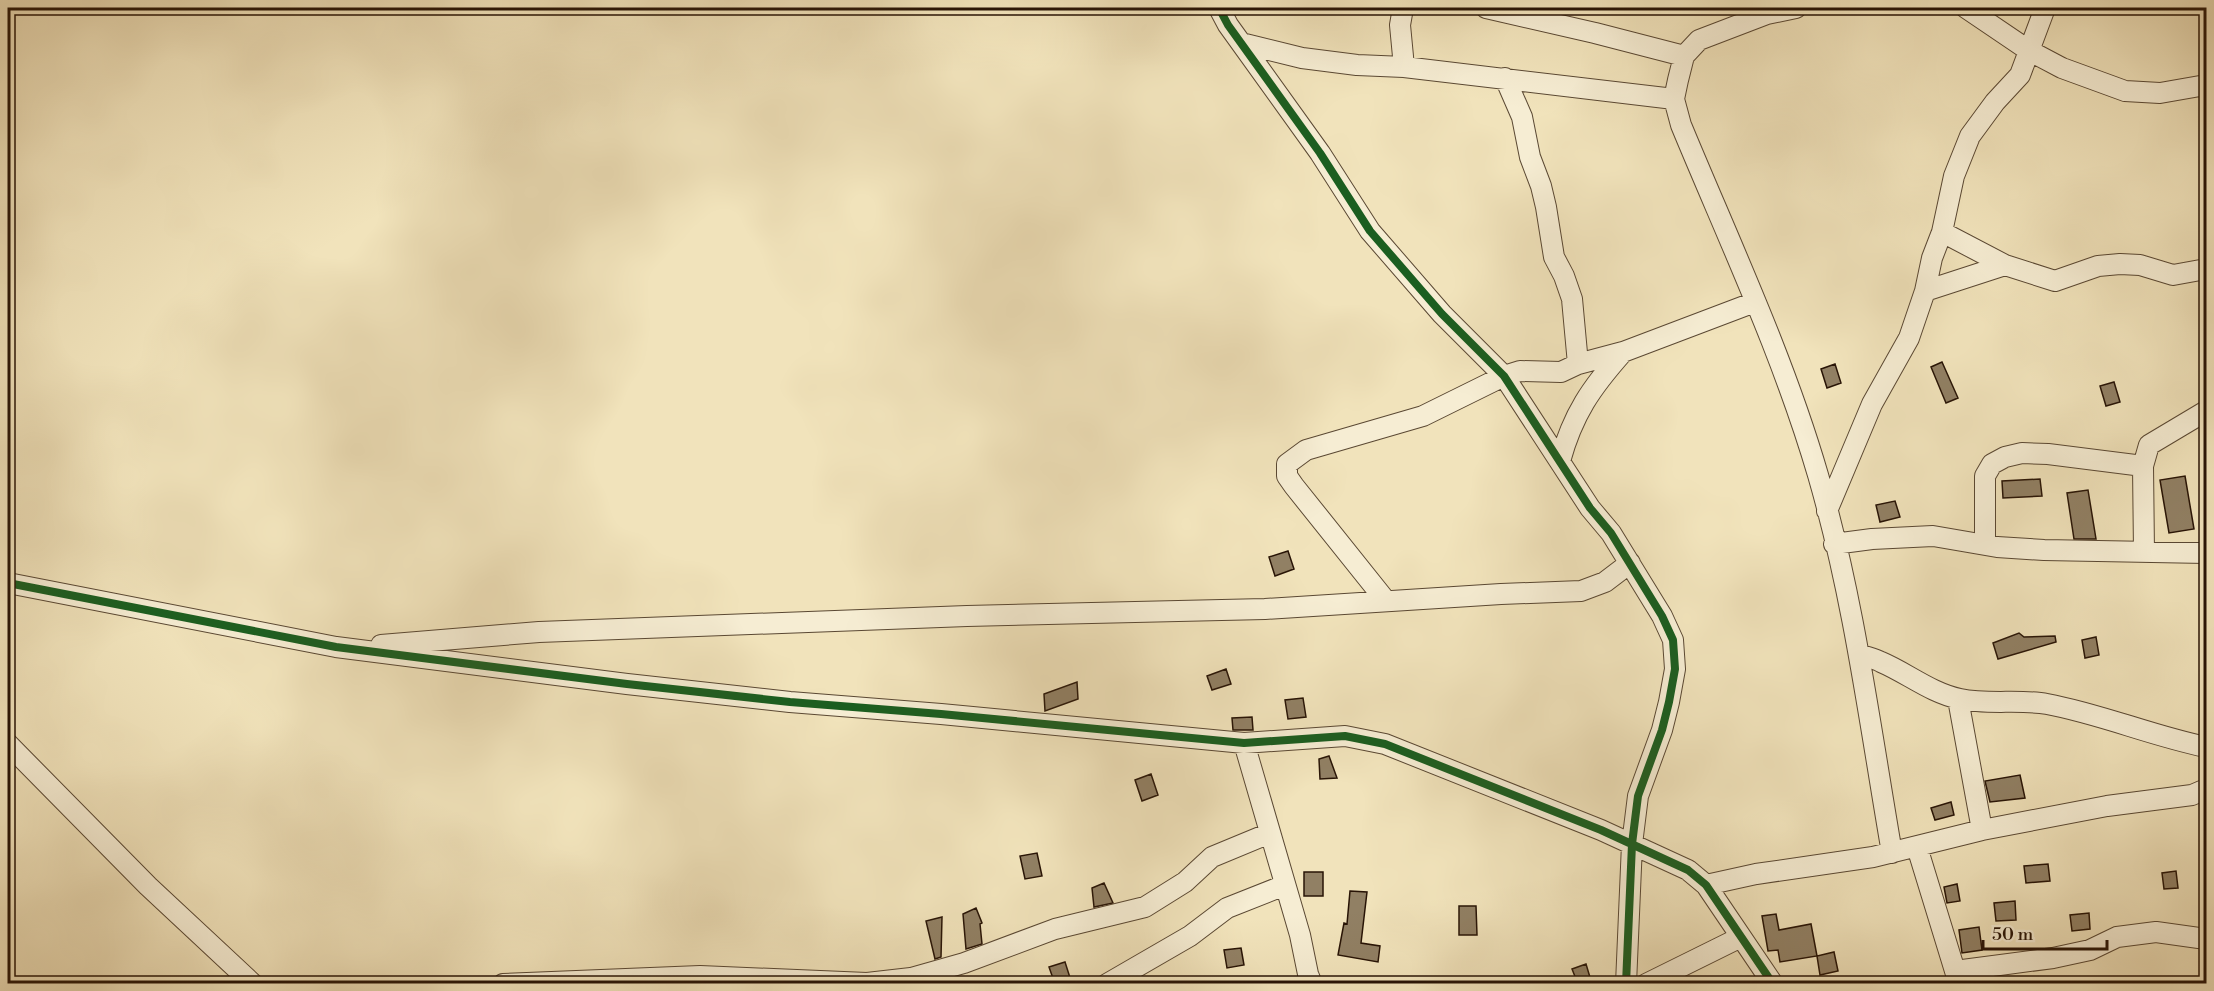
<svg xmlns="http://www.w3.org/2000/svg" width="2214" height="991" font-family="'Libre Bodoni',serif">
	<style>
		.building { fill: #918064; stroke: #281406; stroke-width: 1.5 }
		.lines { fill: none; stroke-linecap: round; stroke-linejoin: round }
		.minor-casing { stroke: #5a4833; stroke-width: 22 }
		.minor { stroke: #f6edd3; stroke-width: 20 }
		.cycleway-casing { stroke: #f6edd3; stroke-width: 11 }
		.cycleway { stroke: #1b5e20; stroke-width: 8 }
	</style>
	<rect width="100%" height="100%" fill="#f1e3bb"/>
	<filter id="stains"><feTurbulence type="fractalNoise" baseFrequency=".00333" numOctaves="4"/><feColorMatrix values="0 0 0 0 .2 0 0 0 0 .09 0 0 0 0 .02 0 0 0 .5 -.17"/></filter>
	<radialGradient id="worn" r=".72"><stop offset=".6" stop-color="#630" stop-opacity="0"/><stop offset="1" stop-color="#630" stop-opacity=".3"/></radialGradient>
	<path class="building" d="M1942,362L1958,398L1946,403L1931,367Z
		M1835,364L1841,383L1827,388L1821,369Z
		M2114,382L2120,402L2106,406L2100,386Z
		M2185,476L2194,529L2169,533L2160,480Z
		M2040,479L2042,496L2003,498L2002,481Z
		M2088,490L2096,539H2074L2067,493Z
		M1895,501L1900,517L1880,522L1876,505Z
		M1288,551L1294,569L1275,576L1269,557Z
		M2019,633L2024,637L2055,636L2056,642L1998,659L1993,643Z
		M2096,637L2099,655L2085,658L2082,640Z
		M1226,669L1231,684L1212,690L1207,676Z
		M1077,682L1078,699L1045,711L1044,694Z
		M1303,698L1306,717L1288,719L1285,700Z
		M1252,717L1253,730H1233L1232,718Z
		M1329,756L1337,778L1320,779L1319,759Z
		M1151,774L1158,795L1142,801L1135,780Z
		M2020,775L2025,798L1990,802L1985,781Z
		M1951,802L1954,815L1935,820L1931,808Z
		M1037,853L1042,876L1025,879L1020,856Z
		M2048,864L2050,881L2026,883L2024,866Z
		M2176,871L2178,888L2164,889L2162,873Z
		M1304,872H1323V896H1304Z
		M1104,883L1113,903L1094,907L1092,888Z
		M1957,884L1960,901L1947,903L1944,887Z
		M1350,891L1367,892L1361,943L1380,946L1378,962L1338,955L1344,923L1347,924Z
		M2015,901L2016,920L1996,921L1994,903Z
		M1459,906H1476L1477,935H1459Z
		M976,908L982,923L980,924L982,944L966,949L963,914Z
		M2089,913L2090,929L2072,931L2070,915Z
		M1776,914L1779,930L1811,924L1817,956L1780,962L1778,950L1768,951L1762,916Z
		M942,917L941,957L935,959L926,921Z
		M1979,927L1982,950L1962,953L1959,930Z
		M1241,948L1244,965L1227,968L1224,950Z
		M1834,952L1838,971L1820,975L1817,956Z
		M1065,962L1072,984H1055L1049,967Z
		M1586,964L1592,984H1578L1572,969Z"/>
	<g class="lines">
		<g class="minor-casing">
			<path id="minor" d="M1219,8L1228,25L1320,153L1370,231L1442,314L1504,376L1590,508L1611,533L1662,616L1673,640L1675,669L1669,702L1662,730L1638,796L1632,844L1626,984
				M1403,8L1400,25L1404,67
				M1486,8L1595,33L1684,56
				M1796,8L1767,14L1699,40L1684,56L1678,80L1674,99L1681,125C1729,241 1783,355 1818,475C1854,599 1870,726 1892,853
				M1966,8L2028,50L2062,68L2125,91L2160,93L2200,86L2206,87
				M1241,43L1302,58L1357,65L1404,67L1674,99
				M1505,78L1522,117L1530,157L1541,186L1546,207L1554,257L1564,276L1572,299L1578,364
				M1942,232L2005,265L2055,281L2098,266L2120,264L2140,265L2173,275L2206,269
				M1925,291L2005,265
				M1560,461C1573,414 1591,388 1623,352
				M1827,511L1872,404L1909,338L1925,291L1932,258L1942,232L1954,176L1970,136L1995,102L2020,75L2045,8
				M1834,544L1872,539L1933,536L1997,547L2044,550L2206,553
				M1985,544V476L1992,464L2005,457L2022,453L2048,454L2143,466
				M2144,552L2143,466L2149,445L2206,411
				M8,583L336,647L627,684L790,702L941,714L1244,743L1345,736L1385,744L1601,830L1688,870L1706,885L1773,984
				M1386,601L1294,486L1287,476V464L1306,450L1423,416L1504,376L1520,371L1561,372L1578,364L1623,352L1755,302
				M381,645L539,632L967,616L1265,609L1501,594L1581,591L1605,582L1630,563
				M1859,654C1866,657 1874,658 1881,662C1907,673 1931,693 1960,699C1988,705 2020,699 2047,704C2101,714 2152,736 2206,747
				M1958,699L1982,830
				M1244,743L1300,935L1308,974L1312,984
				M8,744L148,886L253,984
				M1917,847L1959,984
				M1706,885L1756,874L1873,857L1982,830L2107,806L2192,795L2206,789
				M1955,971L2053,958L2090,950L2117,937L2156,932L2206,939
				M503,984L700,976L867,983L911,978L964,963L1055,929L1145,907L1185,882L1212,857L1270,833
				M1107,984L1190,936L1227,908L1285,885
				M1646,984L1741,937"/>
		</g>
		<use href="#minor" class="minor"/>
		<g class="cycleway-casing">
			<path id="cycleway" d="M1219,8L1228,25L1320,153L1370,231L1442,314L1504,376L1590,508L1611,533L1662,616L1673,640L1675,669L1669,702L1662,730L1638,796L1632,844L1626,984
				M8,583L336,647L627,684L790,702L941,714L1244,743L1345,736L1385,744L1601,830L1688,870L1706,885L1773,984"/>
		</g>
		<use href="#cycleway" class="cycleway"/>
	</g>
	<rect width="2214" height="991" fill="none" stroke="#f1e3bb" stroke-width="30"/>
	<rect x="9" y="9" width="2196" height="973" fill="none" stroke="#281406" stroke-width="3"/>
	<rect x="15" y="15" width="2184" height="961" fill="none" stroke="#281406" stroke-width="1.5"/>
	<path d="M1983 940v9h124v-9" fill="none" stroke="#281406" stroke-width="3"/>
	<text x="1992" y="940" font-size="18" fill="#281406" stroke="#f6edd3" stroke-width="4.5" paint-order="stroke">50 m</text>
	<rect width="100%" height="100%" filter="url(#stains)"/>
	<rect width="100%" height="100%" fill="url(#worn)"/>
</svg>
